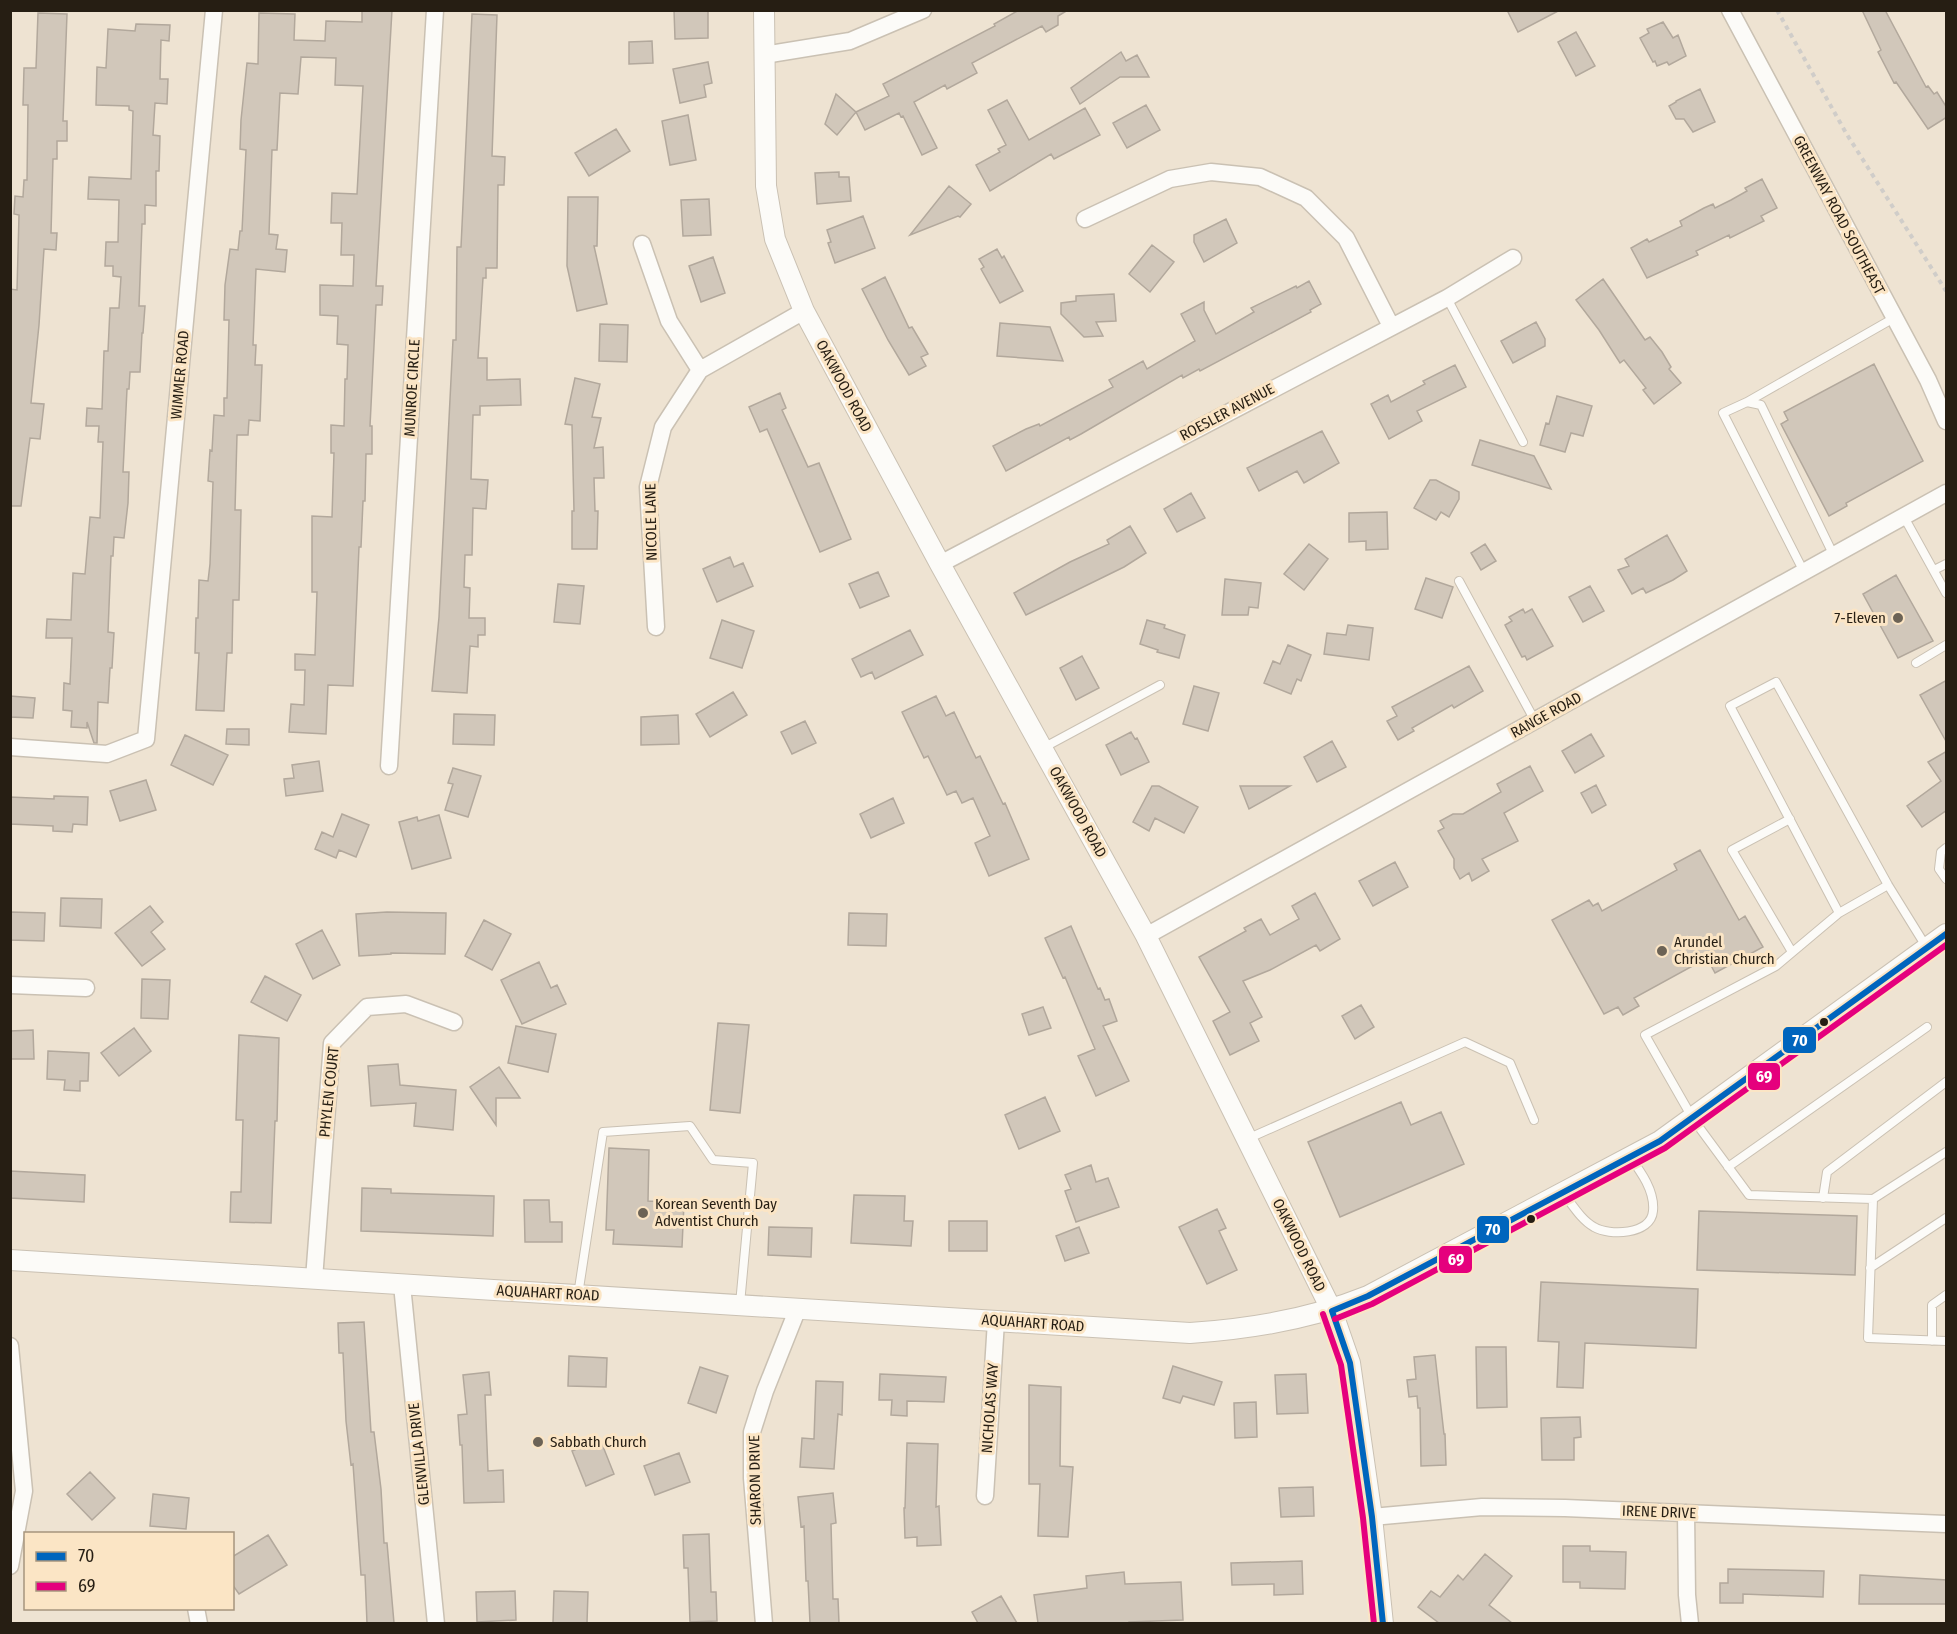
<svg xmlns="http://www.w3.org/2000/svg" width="1957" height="1634" font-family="'Fira Sans Condensed',sans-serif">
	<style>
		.building { fill: #d1c7ba; stroke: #b2a89c; stroke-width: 1.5 }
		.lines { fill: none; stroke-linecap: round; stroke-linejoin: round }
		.service-casing { stroke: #cac1b3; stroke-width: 10 }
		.minor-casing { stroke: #cac1b3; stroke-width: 19 }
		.tertiary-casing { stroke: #cac1b3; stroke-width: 22 }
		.path { stroke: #d0cdc9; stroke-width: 4; stroke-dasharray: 4.5 4.5; stroke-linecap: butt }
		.service { stroke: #fcfbf8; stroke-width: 8 }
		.minor { stroke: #fcfbf8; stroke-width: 16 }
		.tertiary { stroke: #fcfbf8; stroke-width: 20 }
		.bus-1-casing { stroke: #fbe5c5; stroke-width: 10 }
		.bus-2-casing { stroke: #fbe5c5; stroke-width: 10 }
		.bus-1 { stroke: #0065bd; stroke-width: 6 }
		.bus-2 { stroke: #e5007d; stroke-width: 6 }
		.poi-dot { fill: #6c6356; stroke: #fbe5c5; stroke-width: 2 }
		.bus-dot { fill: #261e13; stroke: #fbe5c5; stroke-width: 2 }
		.labels { text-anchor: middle; stroke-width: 6; stroke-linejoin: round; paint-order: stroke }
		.street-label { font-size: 15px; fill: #261e13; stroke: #fbe5c5 }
		.poi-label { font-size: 15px; fill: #261e13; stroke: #fbe5c5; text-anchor: start }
		.line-badge { stroke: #fbe5c5; stroke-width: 2 }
		.badge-label { font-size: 16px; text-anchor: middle; font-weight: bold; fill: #fff }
	</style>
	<rect width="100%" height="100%" fill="#eee3d2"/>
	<path class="building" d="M362,10H392L376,286H383L382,305H376L370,426H372V454H366L365,501H363L361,547H359L353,686L328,685L326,734L289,732L291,704L304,705L305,670H295V654L315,655L317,592H312V516L332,517L334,453H331V425L344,426L345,379H347L348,345L337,344L338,316L320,315V285L353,286L354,255H341L342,223H331L332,193L357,194L363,86L335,85L336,58L301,57L298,94L280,93L277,150H272L269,234L278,235L276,249L287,250L285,272L256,269L253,345H256L255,365H262L260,421L249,420L248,435H237L235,510H241L239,600H233L232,653H227L224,711L196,710L199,653H195L196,618H198L199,580L208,581L210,564L213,482L208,481L210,450L212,451L214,415L224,416V398H227L229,320H224L225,285L230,249L238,250L240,231H242L246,150L240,149L241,120L247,63L258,64L259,13L295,14L294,40L325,41L326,21L362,22Z
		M674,10H708V38L675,39Z
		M1019,10H1068L1058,16V25L1046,32L1042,26L972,63L977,73L947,89L945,85L914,102L937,148L922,155L903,116L901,117L899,113L865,130L856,112L837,135L825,124L836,94L856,112L889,96L883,84L995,26L994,24Z
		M1507,10H1560L1518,32Z
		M1862,10H1885L1926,87L1928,86L1934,94L1937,92L1947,108V117L1928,129L1896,82L1894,83L1878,52L1881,50Z
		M38,13L67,14L63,121H67V141H57V159H53L51,233H57L56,250L44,249L39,325L31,403L44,404L40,439L30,438L21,506H10V289L17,290L19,215L14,214L15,196L23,197L24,180H27L28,105H23L24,68H36Z
		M472,14L497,15L492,156L505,157L504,185H498L497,268H486V278H483L478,358H487V380L520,379L521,405L480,406V415H473L471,479L488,480L486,509L473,508L472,555H465L464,587L470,588L469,618H485V635H478V647L470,646L467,693L432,691L439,617L453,340H456L457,247H461Z
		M1663,22L1673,38L1678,35L1686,56L1669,65L1667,62L1657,66L1655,61L1653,62L1640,38L1649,33L1647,29Z
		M136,24L170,25L169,41L161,40L160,79H168L167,104L155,103L153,135L160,136L159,171H156V206L145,205V224H142L139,306H145L143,333H142L140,372H130L129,389H127L123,472H129L128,503L124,538L114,537L113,556H111L108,632L114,633L112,668H110L108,703L98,702L97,743H94L87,722V728L71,727L72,711L63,710L64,683L70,684L72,638H46L47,619L71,620L73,573L85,574L90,517L100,518L103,442H98L99,426H86L87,408L102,409L104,351H108L110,308H119L121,277L113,276V266H105L106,242H118L119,200L88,199L89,177L131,179L133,111L129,110V106L96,105L97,67L106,68L108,29L135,31Z
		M1576,32L1595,66L1576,76L1558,42Z
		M652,41L653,63L629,64V42Z
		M1121,52L1126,61L1137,55L1149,77H1120L1080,104L1071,88Z
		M708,62L712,83L704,85L706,97L680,103L673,69Z
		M1700,89L1715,122L1693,132L1684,119H1676L1669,106L1676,102V101Z
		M1007,100L1029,140L1085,108L1100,135L1054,159L1051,154L990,191L976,165L1000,152L998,149L1006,145L988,110Z
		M1146,105L1160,130L1127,148L1113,123Z
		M688,115L696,160L670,165L662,121Z
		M616,129L630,151L589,176L575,153Z
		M839,172V177H849L851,201L817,204L815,173Z
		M1762,179L1777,208L1761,216L1764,221L1730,238L1729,235L1696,251L1698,255L1647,278L1631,248L1647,239L1649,242L1682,226L1680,221L1704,208L1713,204L1715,208L1731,200L1747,191L1745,188Z
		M949,186L971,204L960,217L958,216L910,235Z
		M568,197H598L597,246H594L607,304L577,311L567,266Z
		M709,199L711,235L683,236L681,200Z
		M863,216L875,248L835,263L828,243L831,242L827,230Z
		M1226,219L1237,243L1204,262L1194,242V235Z
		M1152,245L1174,262L1150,292L1129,274Z
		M997,249L1002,258L1004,256L1023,291L1000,303L981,269L984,267L979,259Z
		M713,257L725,293L701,302L689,266Z
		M885,277L909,328L912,327L928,354L921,357L926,366L909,375L888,340L862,289Z
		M1603,279L1645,340L1650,337L1662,352L1671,367L1669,369L1681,383L1654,404L1643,390L1646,388L1624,360L1620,363L1599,330L1576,300Z
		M1309,281L1321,304L1310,310L1311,312L1200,371L1199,369L1183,378L1182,375L1081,434L1070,440L1069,437L1006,471L993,446L1026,429L1039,424L1040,426L1113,387L1109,380L1143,361L1147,369L1195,341L1181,314L1204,302V310L1216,334L1254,312L1251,308L1296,286L1297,288Z
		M1114,294L1116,321L1096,322L1103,336L1084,337L1061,314V303L1076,301V296Z
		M1536,322L1545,339V346L1513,363L1501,341Z
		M1000,323L1050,327L1063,361L997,356Z
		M600,324L628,325L627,362L599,361Z
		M1874,364L1923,461L1846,503L1847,506L1829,516L1781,424L1788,420L1784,412Z
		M1455,365L1466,387L1417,411L1422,421L1389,439L1371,404L1388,395L1391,402L1425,384L1423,381Z
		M575,378L600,384L592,417L601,418L594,448L603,447L604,478H594L595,511H598L597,549H572V511H574L572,425L565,424Z
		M780,393L786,408L782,410L808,467L819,463L851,539L820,552L767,429L760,432L749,407Z
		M1557,396L1592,406L1583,436L1571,433L1565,452L1540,445L1546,423L1549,424Z
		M1322,431L1339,463L1304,483L1297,471L1259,491L1247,468Z
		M1480,440L1534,456L1551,489L1472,465Z
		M1430,480H1436L1459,492V499L1449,517L1441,512L1436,520L1414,508Z
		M1191,493L1205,518L1177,532L1164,509Z
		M1387,512L1388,549L1366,550V541L1349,542V513Z
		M1130,526L1146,553L1124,567L1026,615L1014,593L1070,562L1109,544L1107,540Z
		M1667,535L1687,571L1673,580L1646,593L1643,588L1632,594L1618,570L1629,566L1625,559Z
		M1309,544L1328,559L1304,590L1284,574Z
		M1485,544L1496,561L1481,570L1471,553Z
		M730,557L734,567L743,563L753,586L717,602L703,569Z
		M878,572L889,596L860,608L849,584Z
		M1896,575L1933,641L1898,658L1863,594Z
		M1426,578L1453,587L1442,618L1415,609Z
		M1225,579L1261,583L1258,608L1249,607L1248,615H1222Z
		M558,584L584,586L580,624L554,622Z
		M1590,586L1604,611L1583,622L1569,597Z
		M1523,609L1525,613L1532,609L1553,646L1527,660L1525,656L1522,657L1505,625L1512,621L1509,617Z
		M722,620L754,631L742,668L710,658Z
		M1147,620L1165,625L1164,628L1185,635L1179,658L1157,652L1158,650L1140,644Z
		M1348,625L1373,628L1369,660L1324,654L1327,633L1346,635Z
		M910,630L923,655L875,679L872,672L861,677L852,659Z
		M1288,645L1311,655L1301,681L1297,679L1291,694L1264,683L1273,661L1280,664Z
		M1082,656L1099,688L1076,700L1060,668Z
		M1469,666L1483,691L1454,708L1452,705L1412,728L1414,731L1398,740L1387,721L1397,716L1392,707Z
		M1947,680V743L1920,695Z
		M1194,686L1219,693L1208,731L1183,724Z
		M733,692L747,715L710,737L696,714Z
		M10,696L35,698L33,718L10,717Z
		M936,696L946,716L954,712L976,758L980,756L1003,804L1005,803L1029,859L989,876L975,843L990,836L973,798L962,803L956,791L947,795L928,756L924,758L902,712Z
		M454,714L495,715L494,745L453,744Z
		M678,715L679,744L641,745V717Z
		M805,721L816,743L792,754L781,732Z
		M227,729H249V745L226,744Z
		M1131,732L1135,739L1137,738L1149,762L1121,775L1106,745Z
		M1591,734L1604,756L1575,773L1562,751Z
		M185,735L228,755L213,785L171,765Z
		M1332,741L1346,767L1317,782L1304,757Z
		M1947,751V810L1922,827L1907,806L1941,781L1928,762Z
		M319,761L323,791L286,796L284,779L294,778L292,765Z
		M1530,766L1543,791L1504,813L1518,841L1482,859L1489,871L1472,881L1469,873L1460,879L1454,868V859L1438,831L1444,828L1440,821L1453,814H1463L1501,792L1497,784Z
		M453,768L481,776L468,817L445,810L453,784L448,783Z
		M146,780L156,810L120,821L110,791Z
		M1596,785L1606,805L1592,813L1581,793Z
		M1152,786H1159L1198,807L1184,833L1155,818L1149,831L1133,822Z
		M1240,786H1290L1249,809Z
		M54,796L88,797L87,825L73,824L72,832L53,831V826L10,824V797L54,799Z
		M893,798L904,823L871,838L860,814Z
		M342,814L369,825L356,857L339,850L336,858L315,849L322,832L333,837Z
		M439,815L451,858L412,869L399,822L417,817L418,821Z
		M1700,850L1739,920L1745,916L1763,947L1715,973L1707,958L1634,998L1639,1006L1623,1015L1618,1007L1604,1014L1552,920L1589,900L1593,906L1598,903L1602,911L1677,870L1674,864Z
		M1395,862L1408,887L1373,906L1359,881Z
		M1315,893L1340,939L1320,951L1316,945L1270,970L1243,981L1262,1017L1250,1023L1259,1041L1230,1055L1213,1021L1230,1012L1199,957L1246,931L1244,928L1261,919L1270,935L1299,919L1292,906Z
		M61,898L102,899L101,928L60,926Z
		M150,906L163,922L151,932L165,949L142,966L115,933Z
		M10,912L45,913L44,941L10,940Z
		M387,912L446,913L445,954L391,953V954L359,956L356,914Z
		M849,913L887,914L886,946L848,945Z
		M484,920L511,934L492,970L465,956Z
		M1071,926L1098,989L1100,988L1105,1000L1109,999L1117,1021L1103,1026L1129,1081L1096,1096L1078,1056L1095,1049L1065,977L1063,978L1045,938Z
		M322,930L340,965L313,979L296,944Z
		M539,962L551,988L557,985L566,1004L522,1024L501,980Z
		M265,976L301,995L287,1021L251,1002Z
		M142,979L170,980L168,1019L141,1018Z
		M1361,1005L1374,1027L1355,1039L1342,1016Z
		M1043,1007L1051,1028L1029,1035L1022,1014Z
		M718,1023L749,1025L740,1113L710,1110Z
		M516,1026L556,1034L548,1072L508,1063Z
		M134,1028L151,1051L119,1076L101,1053Z
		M33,1030L34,1059H10V1031Z
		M239,1035L279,1038L277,1121H275L271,1223L230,1222L231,1192H241L243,1120H236Z
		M48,1051L89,1053L88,1081H80V1091L64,1090L65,1080L47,1079Z
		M398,1064L400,1085L456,1090L453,1130L414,1126L416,1103L371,1106L368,1066Z
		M499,1067L520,1098H496V1125L470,1087Z
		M1045,1097L1060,1131L1019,1149L1005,1115Z
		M1401,1102L1411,1125L1441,1112L1464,1164L1340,1217L1308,1142Z
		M609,1148L649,1150L648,1201L684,1203L682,1247L613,1244L614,1230H606Z
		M1091,1165L1096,1182L1108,1178L1119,1207L1076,1222L1065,1191L1071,1189L1065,1175Z
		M10,1171L85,1175L84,1202L10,1198Z
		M362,1188L391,1189V1193L494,1196L493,1236L361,1231Z
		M854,1195L905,1196L904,1221H913L911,1246L851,1243Z
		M524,1200H549L550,1222H562V1242H525Z
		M1217,1209L1226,1228L1219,1231L1237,1270L1207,1284L1179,1227Z
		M1699,1211L1857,1216L1855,1275L1697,1270Z
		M949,1221H987V1251H949Z
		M769,1227L812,1228L811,1257L768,1255Z
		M1079,1227L1089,1253L1065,1261L1056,1236Z
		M1541,1282L1698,1289L1696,1348L1585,1343L1583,1388L1557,1387L1559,1342L1538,1341Z
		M364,1322L371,1432H374L381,1489L384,1543H387L394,1623H367L365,1575H361L353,1464L351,1465L346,1421L343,1353H339L338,1323Z
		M1476,1347H1506L1507,1407L1477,1408Z
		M1435,1355L1444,1434H1445L1446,1465L1421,1466L1420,1408H1418L1417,1396L1409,1397L1407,1380L1416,1379L1414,1357Z
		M569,1356L607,1358L606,1387L568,1386Z
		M1173,1366L1222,1382L1214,1405L1183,1396L1180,1403L1163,1398Z
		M700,1367L728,1376L716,1413L688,1403Z
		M489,1372L491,1395H485L488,1471L503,1470L504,1502L464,1503L462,1445H460L458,1415L467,1414L463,1375Z
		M880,1374L946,1377L944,1402L907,1401V1416L891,1415L892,1400H879Z
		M1306,1374L1308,1413L1277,1414L1275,1375Z
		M816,1381L843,1382L842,1415L838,1414L834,1469L800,1467L802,1438L814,1439Z
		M1029,1385L1061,1387L1060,1466L1073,1467L1068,1537L1038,1536L1040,1484H1029Z
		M1256,1402L1257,1437L1235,1438L1234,1403Z
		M1580,1417L1581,1437L1574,1438V1460H1542L1541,1418Z
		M600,1439L614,1474L586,1486L572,1451Z
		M907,1443L938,1444L936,1507L939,1506L941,1545L917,1546V1537L905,1538L904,1508H905Z
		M679,1453L690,1482L655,1495L644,1466Z
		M90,1472L115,1498L92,1520L67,1494Z
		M1313,1487L1314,1516L1281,1517L1279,1488Z
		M833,1493L836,1523L831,1524L833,1599H838L839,1623H810L808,1581H806L804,1526L801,1527L798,1497Z
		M153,1494L189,1498L186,1529L150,1526Z
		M709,1534L711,1592H716L717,1621L690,1622L688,1568H684L683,1535Z
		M268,1535L287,1565L239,1594L232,1584V1557Z
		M1563,1546H1590V1551L1626,1552L1625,1589L1580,1588V1582H1563Z
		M1485,1554L1512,1576L1489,1605L1512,1623H1439L1418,1607L1431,1591L1440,1597L1458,1575L1463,1580Z
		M1302,1561L1303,1594L1274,1595V1584L1232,1585L1231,1563Z
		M1728,1569L1824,1571L1823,1597L1743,1594V1603H1720V1583H1728Z
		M1124,1572L1125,1584L1181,1582L1183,1620L1129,1622V1623H1038L1034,1595L1087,1588L1086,1576Z
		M1860,1575L1947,1580V1604H1859Z
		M515,1591L516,1620L477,1622L476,1592Z
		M554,1591L588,1592L587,1623H553Z
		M1001,1596L1017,1623H978L972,1612Z"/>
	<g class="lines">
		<g class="service-casing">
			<path id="service" d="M1447,298L1523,442
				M1747,402L1894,318
				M1904,517L1946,593
				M1934,570L1946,564
				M1804,572L1723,413L1747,402L1761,405L1834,556
				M1459,581L1535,721
				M1916,663L1946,645
				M1043,748L1160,685
				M1790,819L1732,850L1792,952
				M1946,848L1941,852L1939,869L1946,879
				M1839,913L1888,885
				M1927,948L1888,885L1776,682L1730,706L1839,913L1776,966L1645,1035L1693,1119L1749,1195L1873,1199L1868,1338L1946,1341
				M1247,1139L1465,1042L1510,1063L1534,1120
				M1728,1167L1927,1027
				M1563,1193C1572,1204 1581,1220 1594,1227C1609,1236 1651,1235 1653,1211C1655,1191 1641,1172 1630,1157
				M1823,1198L1827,1172L1946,1082
				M1873,1199L1946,1152
				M1870,1268L1946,1218
				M578,1295L603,1132L690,1126L713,1160L753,1163L740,1304
				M1932,1341V1305L1946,1295"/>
		</g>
		<g class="minor-casing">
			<path id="minor" d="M1730,10L1928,380L1946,421
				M764,55L850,41L923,10
				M1085,219L1170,179L1211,172L1260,177L1306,198L1346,238L1391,326
				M642,244L669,321L700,370
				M940,564L1447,298L1513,258
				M656,627L648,487L663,427L700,370L804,311
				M10,747L107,754L146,739L214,10
				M389,766L435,10
				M1146,936L1946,493
				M10,985L86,988
				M314,1279L332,1043L367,1007L406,1004L454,1022
				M402,1285L436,1624
				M10,1346L24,1491L10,1566
				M985,1496L996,1321
				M1686,1513L1687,1595L1690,1624
				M1372,1517L1482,1507L1565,1508L1946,1524
				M196,1608L199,1624
				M764,1624L752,1478V1432L765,1391L798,1308"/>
		</g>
		<g class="tertiary-casing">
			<path id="tertiary" d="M764,10L766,186L775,239L804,311L940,564L1146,936L1332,1311L1350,1363L1372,1517L1383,1624
				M10,1260L1190,1333C1252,1329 1311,1319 1368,1296L1660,1141L1946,934"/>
		</g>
		<path class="path" d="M1777,10L1846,133L1946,291"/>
		<use href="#service" class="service"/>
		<use href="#minor" class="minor"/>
		<use href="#tertiary" class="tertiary"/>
		<g class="bus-1-casing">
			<path id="bus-1" d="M1332,1311L1368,1296L1660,1141L1946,934
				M1332,1311L1350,1363L1372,1517L1383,1624"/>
		</g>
		<g class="bus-2-casing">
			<path id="bus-2" d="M1323,1314L1341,1365L1363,1518L1374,1624
				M1335,1319L1372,1304L1665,1148L1946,945"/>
		</g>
		<use href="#bus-1" class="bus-1"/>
		<use href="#bus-2" class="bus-2"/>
	</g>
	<g class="poi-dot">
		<circle cx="1898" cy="618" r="6"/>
		<circle cx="1662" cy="951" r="6"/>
		<circle cx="643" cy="1213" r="6"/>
		<circle cx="538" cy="1442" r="6"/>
	</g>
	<g class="bus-dot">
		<circle cx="1824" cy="1022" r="5"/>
		<circle cx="1531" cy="1219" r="5"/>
	</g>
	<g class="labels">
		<g class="street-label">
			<text transform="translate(1839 215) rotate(62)" y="5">GREENWAY ROAD SOUTHEAST</text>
			<text transform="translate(180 375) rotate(-85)" y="5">WIMMER ROAD</text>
			<text transform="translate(844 386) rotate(62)" y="5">OAKWOOD ROAD</text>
			<text transform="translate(412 388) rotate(-87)" y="5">MUNROE CIRCLE</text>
			<text transform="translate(1227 412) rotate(-28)" y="5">ROESLER AVENUE</text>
			<text transform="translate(651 522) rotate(-91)" y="5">NICOLE LANE</text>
			<text transform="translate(1546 715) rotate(-29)" y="5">RANGE ROAD</text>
			<text transform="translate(1078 812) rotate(61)" y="5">OAKWOOD ROAD</text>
			<text transform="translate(329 1092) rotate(-84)" y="5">PHYLEN COURT</text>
			<text transform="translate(1299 1245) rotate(64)" y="5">OAKWOOD ROAD</text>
			<text transform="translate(548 1293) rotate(3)" y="5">AQUAHART ROAD</text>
			<text transform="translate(1033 1323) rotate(4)" y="5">AQUAHART ROAD</text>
			<text transform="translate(990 1408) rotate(-86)" y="5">NICHOLAS WAY</text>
			<text transform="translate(419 1454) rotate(-96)" y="5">GLENVILLA DRIVE</text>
			<text transform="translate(755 1480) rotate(-91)" y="5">SHARON DRIVE</text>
			<text transform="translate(1659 1512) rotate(2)" y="5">IRENE DRIVE</text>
		</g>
		<g class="poi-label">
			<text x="1886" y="623" text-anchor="end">7-Eleven</text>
			<text x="1674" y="947">Arundel<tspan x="1674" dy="17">Christian Church</tspan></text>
			<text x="655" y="1209">Korean Seventh Day<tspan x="655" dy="17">Adventist Church</tspan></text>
			<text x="550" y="1447">Sabbath Church</text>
		</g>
	</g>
	<g class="line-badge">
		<rect x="1782" y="1026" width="35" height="28" rx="6" fill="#0065bd"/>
		<rect x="1747" y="1062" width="34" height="29" rx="6" fill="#e5007d"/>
		<rect x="1476" y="1215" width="34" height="29" rx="6" fill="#0065bd"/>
		<rect x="1438" y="1245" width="35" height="29" rx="6" fill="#e5007d"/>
	</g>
	<g class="badge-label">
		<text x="1800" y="1046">70</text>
		<text x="1764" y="1082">69</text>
		<text x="1493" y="1235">70</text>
		<text x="1456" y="1265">69</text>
	</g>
	<rect width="1957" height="1634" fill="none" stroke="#261e13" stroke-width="24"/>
	<rect x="24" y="1532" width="210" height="78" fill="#fbe5c5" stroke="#a6957e" stroke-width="1.5"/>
	<rect x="36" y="1552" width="30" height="9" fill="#0065bd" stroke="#a6957e" stroke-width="1.5"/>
	<text x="78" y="1562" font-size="18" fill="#261e13">70</text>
	<rect x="36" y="1582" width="30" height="9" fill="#e5007d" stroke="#a6957e" stroke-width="1.5"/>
	<text x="78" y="1592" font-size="18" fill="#261e13">69</text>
</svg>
